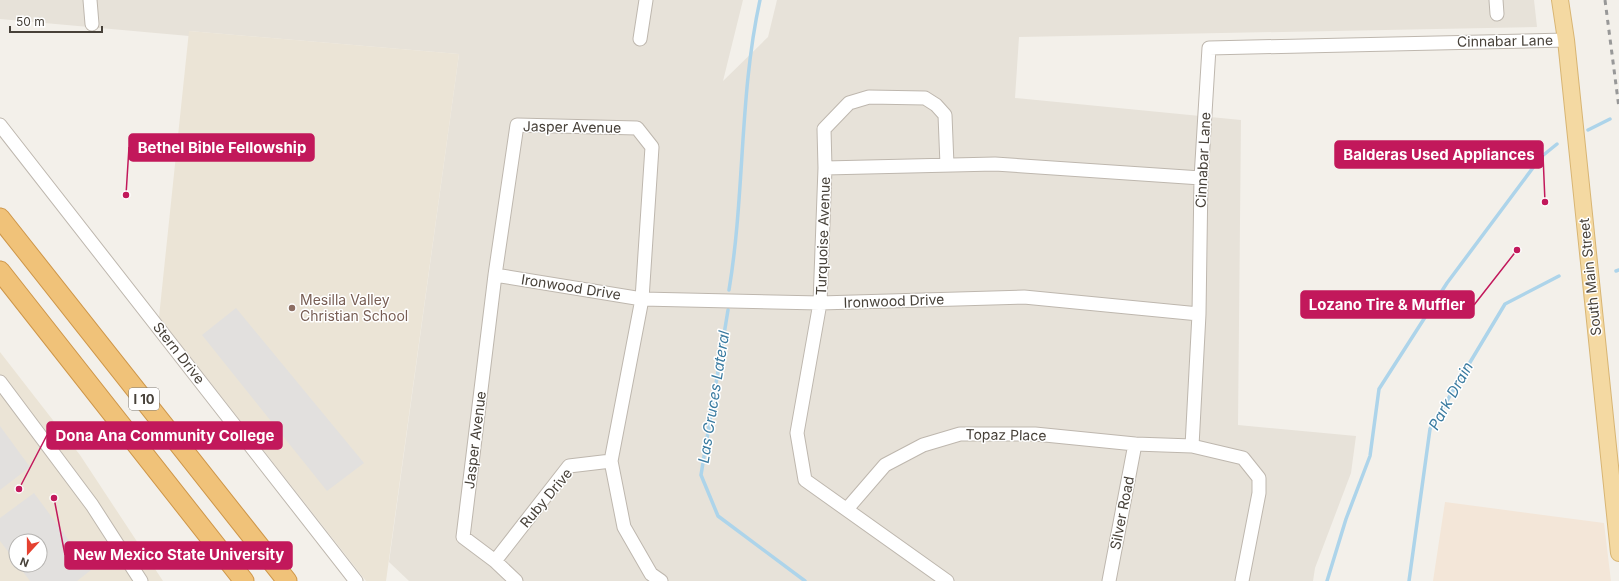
<svg xmlns="http://www.w3.org/2000/svg" width="1619" height="581" font-family="Inter,sans-serif">
	<style>
		.residential { fill: #e7e2d9 }
		.commercial { fill: #f3e6d8 }
		.education { fill: #ebe4d6; fill-rule: evenodd }
		.parking { fill: #e2e0de }
		.lines { fill: none; stroke-linecap: round; stroke-linejoin: round }
		.stream { stroke: #add4ea; stroke-width: 3.5 }
		.minor-casing { stroke: #beb7ae; stroke-width: 15 }
		.major-casing { stroke: #d8b573; stroke-width: 18 }
		.highway-casing { stroke: #ce9649; stroke-width: 21 }
		.minor { stroke: #fff; stroke-width: 13 }
		.major { stroke: #f4d9a2; stroke-width: 16 }
		.highway { stroke: #f0c279; stroke-width: 19 }
		.rail { stroke: #989898; stroke-width: 3; stroke-dasharray: 5 5; stroke-linecap: butt }
		.education-dot { fill: #8d6e63; stroke: #fff; stroke-width: 1.5 }
		.labels { text-anchor: middle; stroke-width: 3; stroke-linejoin: round; paint-order: stroke }
		.shield { fill: #fff; stroke: #7e7a74; stroke-width: 1 }
		.shield-label { font-size: 13px; font-weight: bold; fill: #474139 }
		.street-label { font-size: 14px; fill: #474139; stroke: #fff }
		.education-label { font-size: 14px; fill: #785e54; stroke: #fff; text-anchor: start }
		.water-label { font-size: 15px; font-style: italic; fill: #3a7ba0; stroke: #fff }
		.leader { fill: none; stroke: #c2185b; stroke-width: 1.5 }
		.callout-dot { fill: #c2185b; stroke: #fff; stroke-width: 1.5 }
		.callout { fill: #c2185b; stroke: #c2185b; stroke-width: 1.5 }
		.callout-label { font-size: 15px; text-anchor: middle; font-weight: bold; fill: #fff }
	</style>
	<rect width="100%" height="100%" fill="#f3f0ea"/>
	<path class="residential" d="M0,0H743L723,81L768,37L777,0H1534L1537,27L1019,37L1015,98L1241,120L1238,425L1356,436L1351,473L1315,568L1313,581H409L389,562L459,54L189,31V36L0,19Z"/>
	<path class="commercial" d="M1445,502L1604,523L1611,581H1433Z"/>
	<path class="education" d="M189,31L459,54L386,581H366L159,317Z
		M0,352L80,455L163,581H0ZM16,541H40V565H16Z"/>
	<path class="parking" d="M236,308L364,463L327,491L202,335Z
		M0,426L30,467L0,490Z
		M34,493L91,570L77,581H30L18,565H40V541H16V562L0,541V518Z"/>
	<g class="lines">
		<path class="stream" d="M1588,130L1610,119
			M1616,271L1619,270
			M729,290C745,194 739,96 760,0
			M728,310L701,475L718,516L805,581
			M1327,581L1346,519L1370,456L1379,389L1447,283L1541,157L1557,144
			M1409,581L1430,429L1505,304L1559,276"/>
		<g class="minor-casing">
			<path id="minor" d="M90,0L92,24
				M1496,0L1497,14
				M640,39L646,0
				M0,125L356,581
				M825,168L824,129L849,103L869,97L925,98L936,105L945,115L947,165
				M495,275L642,299L820,303L1024,297L1199,314
				M0,382L92,505L141,581
				M1192,446L1199,314L1201,178L1209,48L1566,40
				M847,509L885,465L923,445L960,434H1035L1135,444L1192,446L1243,458L1259,478V493L1242,581
				M495,561L569,466L611,461
				M516,581L495,561L463,537L495,275L517,125L637,128L652,147L642,299L611,461L624,527L651,574L661,581
				M947,581L805,480L797,433L820,303L825,168L995,164L1201,178
				M1109,581L1135,444"/>
		</g>
		<g class="major-casing">
			<path id="major" d="M1560,0L1566,40L1619,553"/>
		</g>
		<g class="highway-casing">
			<path id="highway" d="M0,218L287,581
				M0,271L244,581"/>
		</g>
		<use href="#minor" class="minor"/>
		<use href="#major" class="major"/>
		<use href="#highway" class="highway"/>
		<path class="rail" d="M1605,0L1619,108"/>
	</g>
	<circle class="education-dot" cx="292" cy="308" r="4"/>
	<g class="labels">
		<rect class="shield" x="129" y="388" width="30" height="22" rx="3"/>
		<g class="shield-label">
			<text x="144" y="404">I 10</text>
		</g>
		<g class="street-label">
			<text transform="translate(1505 41) rotate(-1)" y="5">Cinnabar Lane</text>
			<text transform="translate(572 127) rotate(1)" y="5">Jasper Avenue</text>
			<text transform="translate(1203 160) rotate(-87)" y="5">Cinnabar Lane</text>
			<text transform="translate(823 236) rotate(-88)" y="5">Turquoise Avenue</text>
			<text transform="translate(1590 277) rotate(-96)" y="5">South Main Street</text>
			<text transform="translate(571 287) rotate(9)" y="5">Ironwood Drive</text>
			<text transform="translate(894 301) rotate(-2)" y="5">Ironwood Drive</text>
			<text transform="translate(179 353) rotate(52)" y="5">Stern Drive</text>
			<text transform="translate(1006 435) rotate(1)" y="5">Topaz Place</text>
			<text transform="translate(475 440) rotate(-83)" y="5">Jasper Avenue</text>
			<text transform="translate(546 498) rotate(-50)" y="5">Ruby Drive</text>
			<text transform="translate(1122 513) rotate(-79)" y="5">Silver Road</text>
		</g>
		<g class="education-label">
			<text x="300" y="305">Mesilla Valley<tspan x="300" dy="16">Christian School</tspan></text>
		</g>
		<g class="water-label">
			<text transform="translate(1451 396) rotate(-61)" y="5">Park Drain</text>
			<text transform="translate(714 397) rotate(-81)" y="5">Las Cruces Lateral</text>
		</g>
	</g>
	<path class="leader" d="M126 195L129 147M1545 202L1543 155M1517 250L1474 305M19 489L47 435M54 498L65 555"/>
	<g class="callout-dot">
		<circle cx="126" cy="195" r="4"/>
		<circle cx="1545" cy="202" r="4"/>
		<circle cx="1517" cy="250" r="4"/>
		<circle cx="19" cy="489" r="4"/>
		<circle cx="54" cy="498" r="4"/>
	</g>
	<g class="callout">
		<rect x="129" y="134" width="185" height="27" rx="4"/>
		<rect x="1335" y="141" width="208" height="27" rx="4"/>
		<rect x="1301" y="291" width="173" height="27" rx="4"/>
		<rect x="47" y="422" width="235" height="27" rx="4"/>
		<rect x="65" y="542" width="227" height="27" rx="4"/>
	</g>
	<g class="callout-label">
		<text x="222" y="153">Bethel Bible Fellowship</text>
		<text x="1439" y="160">Balderas Used Appliances</text>
		<text x="1387" y="310">Lozano Tire &amp; Muffler</text>
		<text x="165" y="441">Dona Ana Community College</text>
		<text x="179" y="560">New Mexico State University</text>
	</g>
	<g transform="translate(28 553) rotate(201)"><circle r="19" fill="#ffffff" stroke="#b5b3b0"/>
	<path d="M0-3L7 15L0 10L-7 15Z" fill="#e54130"/>
	<text y="-6" font-size="11" font-weight="bold" text-anchor="middle" fill="#474139">N</text>
	</g>
	<path d="M10 26v6h92v-6" fill="none" stroke="#474139" stroke-width="2"/>
	<text x="16" y="26" font-size="12" fill="#474139" stroke="#ffffff" stroke-width="3" paint-order="stroke">50 m</text>
</svg>
